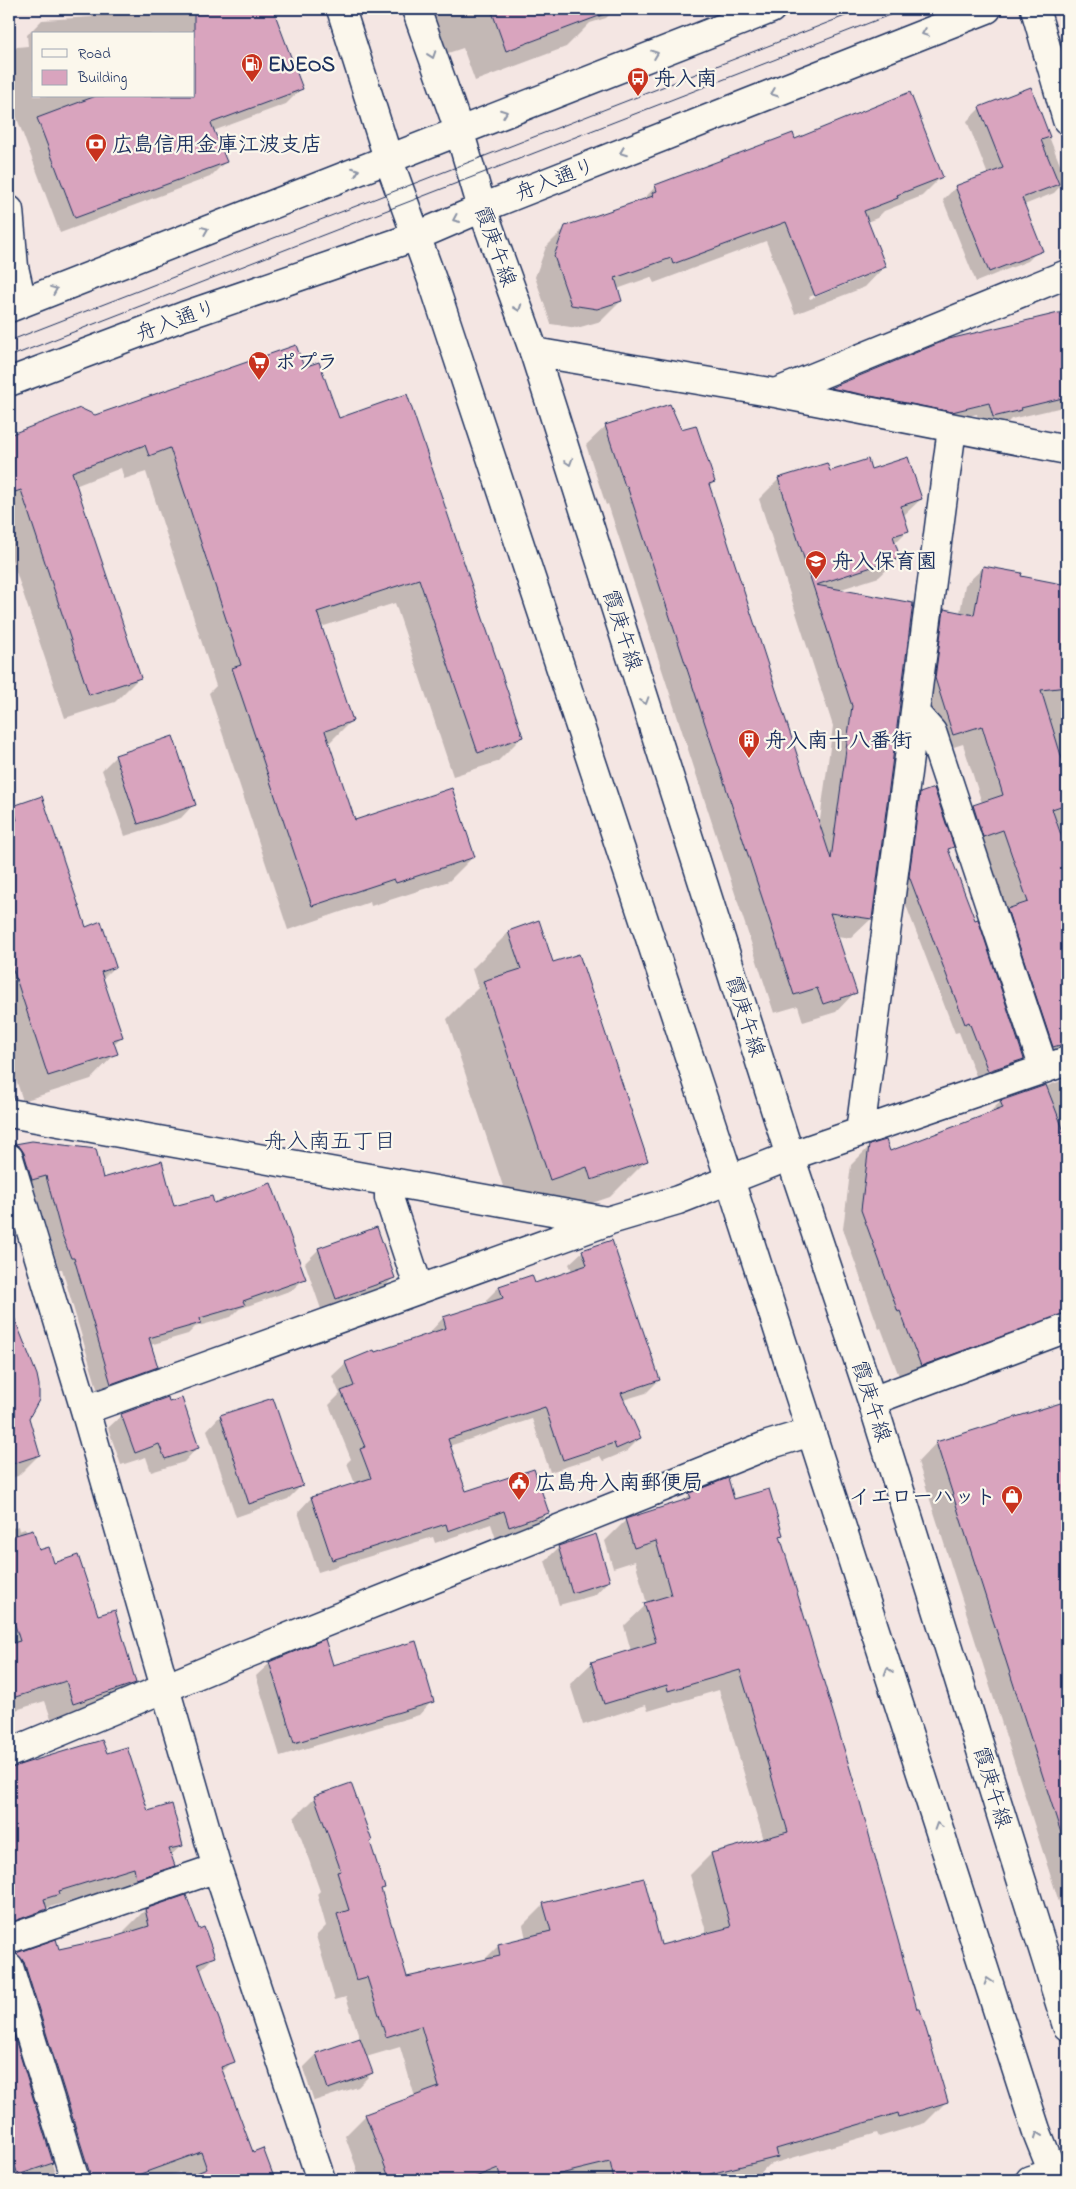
<svg xmlns="http://www.w3.org/2000/svg" width="1076" height="2189" font-family="'Indie Flower','Klee One',sans-serif">
	<style>
		.shadow { fill: #0003; fill-rule: evenodd }
		.building { fill: #d9a4be; stroke: #1b2f5e }
		.lines { fill: none; stroke-linecap: round; stroke-linejoin: round }
		.street-casing { stroke: #1b2f5e; stroke-width: 31 }
		.secondary-casing { stroke: #1b2f5e; stroke-width: 31 }
		.street { stroke: #fbf7ec; stroke-width: 28 }
		.secondary { stroke: #fbf7ec; stroke-width: 28 }
		.tram { stroke: #1b2f5e; stroke-width: 1 }
		.oneway { stroke: #8b93a5 }
		.labels { text-anchor: middle; stroke-width: 4.5; stroke-linejoin: round; paint-order: stroke }
		.poi-label { font-size: 21px; font-weight: bold; fill: #1b2f5e; stroke: #fbf7ec; text-anchor: start }
		.street-label { font-size: 21px; fill: #1b2f5e; stroke: #fbf7ec }
		.neighbourhood-label { font-size: 22px; fill: #1b2f5e; stroke: #fbf7ec }
	</style>
	<rect width="100%" height="100%" fill="#f4e6e3"/>
	<filter id="ink" filterUnits="userSpaceOnUse"><feTurbulence type="fractalNoise" baseFrequency=".02" numOctaves="2"/><feDisplacementMap in="SourceGraphic" scale="10" xChannelSelector="R" yChannelSelector="G"/><feConvolveMatrix kernelMatrix="1 2 1 2 8 2 1 2 1" color-interpolation-filters="sRGB"/></filter>
	<g filter="url(#ink)">
		<path class="shadow" d="M89,9H271L301,89L286,104L213,131L225,162L210,177L60,233L9,97V55L17,47L28,46L27,35L42,20L92,17ZM34,34H194V96H34Z
			M420,9H615L606,18L590,23L566,47L475,81L463,48L439,56Z
			M1067,39V131L1062,133L1037,69Z
			M1030,88L1066,180L1054,193L1024,205L1041,248L1028,261L976,282L943,200L956,187L988,175L967,121L980,108Z
			M795,140L942,176L922,196L884,211L877,218L867,222L884,267L865,287L795,314L766,241L654,283L651,277L617,289L621,301L601,321L577,328L551,324L535,277L546,247L566,227L641,202L656,186ZM862,275V278L810,299L809,297Z
			M1065,313L1067,324V406L1011,419L1008,422L980,429L977,414L938,424L819,400L831,389L949,340Z
			M303,369L338,419L522,737L497,762L453,776L395,603L321,627L351,721L328,744L354,822L473,857L449,881L371,906L370,902L288,930L209,693L216,686L146,472L124,479L121,468L75,486L140,677L115,702L65,718L9,551V438L80,410L95,416Z
			M606,426L680,431L714,482L709,487L819,827L833,726L759,499L779,479L871,470L921,499L903,516L908,530L894,544L899,558L879,577L838,590L912,604L871,919L851,938L837,936L855,992L836,1012L803,1022L798,1006L774,1013L608,504L606,505L586,445Z
			M984,567L1020,577L1067,586V1301L1059,1309L1042,1320L1023,1338L902,1384L881,1328L879,1329L843,1229L851,1165L870,1146L889,1153L986,1116L1000,1102L1064,1080V1075L990,928L1007,911L985,848L955,824L973,806L982,803L963,744L935,753L917,697L926,629L945,610L960,613L965,585Z
			M116,756L194,804L181,818L125,836L102,770Z
			M921,794L952,847L947,852L1023,1059L1012,1069L978,1081L959,1032L955,1033L899,887L910,805Z
			M13,807L85,928L115,966L102,979L122,1036L113,1045L116,1053L91,1079L23,1101L9,1058V811Z
			M509,932L552,964L647,1160L610,1197L554,1216H513L447,1019L478,988L472,969Z
			M32,1143L102,1179L173,1208L304,1279L292,1290L239,1309L231,1317L195,1327L188,1334L150,1345L157,1367L145,1378L99,1395L62,1269H59L34,1187L30,1188L20,1154Z
			M319,1249L394,1277L380,1291L322,1312L305,1263Z
			M583,1251L659,1380L646,1393L623,1400L640,1438L627,1451L603,1461L600,1456L550,1472L532,1419L449,1446L465,1493L548,1512L535,1526L496,1539L491,1524L435,1543L433,1537L318,1572L298,1512L311,1498L355,1484L347,1463L351,1459L329,1405L340,1394L332,1376L346,1363L431,1335L430,1332L443,1318L487,1304L486,1300L499,1287L534,1284L572,1271L569,1264Z
			M9,1340L39,1455L18,1476L9,1478Z
			M272,1399L301,1486L288,1499L236,1517L207,1430L220,1416Z
			M1067,1402V1927L918,1462L936,1443Z
			M168,1404L197,1448L184,1462L151,1472L146,1457L121,1465L108,1428L122,1415Z
			M690,1494L733,1501L781,1535L779,1537L916,2011L946,2102L925,2123L879,2137L877,2133L768,2165L756,2178L746,2180H361L345,2136L366,2115L415,2097L400,2047L366,2057L372,2073L358,2087L314,2101L303,2068L317,2054L360,2039L346,1997L335,2000L316,1936L326,1926L317,1894L320,1891L294,1818L315,1797L351,1785L383,1888L380,1891L407,1979L483,1961L498,1946L526,1939L523,1925L544,1904L660,1946L707,1935L690,1875L711,1854L764,1840L719,1690L648,1711L646,1705L583,1725L570,1684L592,1663L631,1651L624,1626L647,1604L635,1561L613,1568L605,1541L626,1520L683,1502Z
			M18,1526L19,1531L25,1529L39,1552L53,1564L98,1616L134,1683L114,1703L53,1724L45,1701L9,1712V1529Z
			M559,1547L608,1581L595,1595L559,1605L545,1561Z
			M270,1663L432,1701L419,1715L280,1756L256,1676Z
			M101,1742L106,1755L147,1812L182,1845L170,1856L174,1865L153,1886L115,1899L113,1889L46,1908L25,1930L9,1936V1769Z
			M185,1897L198,1931L214,1957L199,1971L233,2061L222,2072L253,2154L263,2150L273,2180H183L180,2172L157,2180H64L9,1962L16,1954L55,1941L58,1951L125,1935L124,1931L145,1910Z
			M9,2023L57,2180H9Z"/>
		<path class="building" d="M194,9H273L303,89L211,123L227,162L75,218L37,118L96,96H194Z
			M491,9H606L607,13L506,51Z
			M1031,87L1050,137L1041,140L1059,184L1022,198L1043,251L989,272L955,186L1003,168L979,107Z
			M910,92L943,177L897,195L898,198L864,211L886,267L815,296L786,222L673,264L671,258L615,278L622,301L597,309L571,305L554,256L565,226L653,196L652,193L657,191L655,185L793,133L795,139Z
			M1067,311V397L1021,408L1022,410L993,417L989,403L952,412L830,388L949,339Z
			M296,345L304,367L319,362L339,418L407,394L523,737L478,753L419,579L317,612L353,721L325,731L355,820L452,788L475,857L396,883L394,879L312,906L232,668L241,665L170,448L149,456L145,445L72,472L141,678L89,695L21,490L9,494V435L80,408L95,415Z
			M670,404L681,429L696,425L715,482L709,484L831,859L852,706L778,478L827,463L830,471L868,459L871,469L908,457L922,499L901,506L909,531L893,536L900,558L816,585L913,603L872,919L830,913L857,993L823,1004L817,988L794,995L627,486H625L605,425Z
			M983,566L1022,573L1021,576L1067,585V687L1041,690L1067,775V804L1052,809L1067,852V1043L1053,1047L1007,909L1028,902L1003,830L983,837L973,805L1003,795L982,726L953,735L935,678L944,609L974,615Z
			M173,736L196,805L138,824L115,755Z
			M934,788L954,847L948,849L975,920L978,919L1024,1059L988,1071L969,1022L965,1024L909,876L920,793Z
			M42,796L86,927L101,921L116,967L101,972L123,1037L113,1040L118,1054L48,1076L9,957V823L17,820L13,806Z
			M539,920L553,962L579,954L648,1161L591,1180L587,1167L550,1180L483,981L521,969L508,931Z
			M1046,1085L1067,1139V1313L921,1366L900,1311L898,1312L861,1210L869,1145L886,1140L890,1151L1003,1108L1000,1101Z
			M32,1141L96,1149L103,1178L162,1161L174,1206L212,1196L214,1203L271,1183L306,1279L243,1301L245,1305L200,1318L201,1323L149,1338L158,1367L111,1384L74,1258H71L61,1232L46,1176L32,1180L24,1153L20,1147L15,1144Z
			M377,1227L395,1278L336,1299L318,1248Z
			M612,1240L660,1380L621,1393L641,1438L616,1449L614,1443L563,1460L545,1407L448,1439L466,1491L534,1469L549,1513L509,1527L504,1511L448,1531L446,1524L332,1560L311,1497L371,1478L360,1449L365,1447L341,1391L354,1386L345,1362L374,1350L375,1352L446,1328L443,1317L503,1298L499,1286L532,1275L535,1283L587,1265L582,1250Z
			M10,1307L37,1375L39,1385V1400L29,1418L40,1455L9,1465Z
			M168,1397L169,1402L182,1398L199,1448L165,1459L159,1444L135,1453L121,1414Z
			M273,1398L303,1486L249,1504L220,1415Z
			M1067,1401V1832L1061,1833L936,1442Z
			M728,1478L734,1499L769,1489L783,1535L780,1536L860,1802L917,2009H920L948,2102L899,2117L898,2113L776,2149L778,2157L686,2180H614L610,2162L552,2176L553,2180H501L498,2168L468,2180H390L365,2114L439,2087L421,2026L386,2037L367,1977L356,1980L337,1914L349,1910L337,1872L341,1871L314,1796L351,1783L372,1841L370,1842L385,1888L381,1889L407,1977L500,1956L498,1944L551,1931L543,1903L644,1878L661,1945L731,1927L711,1853L788,1832L740,1670L668,1691L667,1685L604,1704L591,1662L656,1642L644,1603L671,1595L656,1541L634,1548L625,1519L691,1498L689,1493Z
			M33,1530L39,1550L49,1547L54,1563L78,1555L98,1615L115,1610L136,1683L73,1704L66,1681L9,1699V1644L20,1641L9,1606V1537Z
			M596,1534L610,1581L572,1593L558,1546Z
			M325,1639L333,1665L416,1641L434,1702L294,1743L269,1662Z
			M102,1740L107,1753L127,1747L148,1811L172,1804L183,1846L169,1849L175,1866L136,1879L134,1868L59,1891L60,1894L44,1899L47,1909L9,1923V1768Z
			M186,1895L199,1929L204,1927L215,1957L198,1963L235,2062L221,2067L253,2152L263,2148L275,2180H186V2177L207,2169L201,2152L124,2180H92L24,1962L16,1953L56,1939L59,1949L114,1937L149,1926L145,1909Z
			M9,2019L53,2163L18,2175L9,2149Z
			M360,2038L373,2073L328,2089L316,2053Z"/>
		<g class="lines">
			<g class="street-casing">
				<path id="street" d="M1035,9L1067,120
					M9,210L14,267L22,302
					M534,352L775,393L1067,450
					M775,393L1067,274
					M915,713L932,732L1044,1069
					M9,1113L607,1221L678,1200L790,1156L1067,1061
					M860,1132L952,428
					M9,1158L85,1410L217,1868L321,2180
					M389,1182V1198L419,1289
					M872,1401L1067,1328
					M85,1410L606,1222
					M9,1753L249,1653L768,1445L811,1432
					M9,1939L217,1868
					M9,1967L75,2180
					M1030,2180L1067,2169"/>
			</g>
			<g class="secondary-casing">
				<path id="secondary" d="M341,9L388,158L435,288L730,1180L1036,2130L1056,2180
					M416,9L459,130L482,208L534,352L790,1156L872,1401L1067,2026
					M9,308L771,9
					M9,382L184,316L417,236L482,208L987,9"/>
			</g>
			<use href="#street" class="street"/>
			<use href="#secondary" class="secondary"/>
			<path class="tram" d="M9,341L863,9
				M9,357L905,9"/>
		</g>
		<defs><path id="oneway-chevron" d="M-2-3.5L2.5 0L-2 3.5" fill="none" stroke-width="1.6" stroke-linecap="round" stroke-linejoin="round" transform="scale(1.25)"/></defs>
		<g class="oneway">
			<use href="#oneway-chevron" transform="translate(925 33) rotate(159)"/>
			<use href="#oneway-chevron" transform="translate(655 54) rotate(-21)"/>
			<use href="#oneway-chevron" transform="translate(432 55) rotate(71)"/>
			<use href="#oneway-chevron" transform="translate(774 93) rotate(159)"/>
			<use href="#oneway-chevron" transform="translate(504 113) rotate(-21)"/>
			<use href="#oneway-chevron" transform="translate(623 152) rotate(159)"/>
			<use href="#oneway-chevron" transform="translate(356 171) rotate(-21)"/>
			<use href="#oneway-chevron" transform="translate(456 219) rotate(156)"/>
			<use href="#oneway-chevron" transform="translate(205 230) rotate(-22)"/>
			<use href="#oneway-chevron" transform="translate(54 290) rotate(-22)"/>
			<use href="#oneway-chevron" transform="translate(518 308) rotate(70)"/>
			<use href="#oneway-chevron" transform="translate(569 462) rotate(72)"/>
			<use href="#oneway-chevron" transform="translate(645 701) rotate(72)"/>
			<use href="#oneway-chevron" transform="translate(888 1671) rotate(-108)"/>
			<use href="#oneway-chevron" transform="translate(938 1826) rotate(-108)"/>
			<use href="#oneway-chevron" transform="translate(988 1981) rotate(-108)"/>
			<use href="#oneway-chevron" transform="translate(1038 2135) rotate(-110)"/>
		</g>
	</g>
	<defs>
		<g id="fuel-pin" transform="scale(1.125)"><path d="M0 17L-7.5 6A9.5 9.5 0 1 1 7.5 6Z" fill="#c8321e" stroke="#fbf7ec"/><path d="M-5.5-6h7V0h2V4h1.3V-2.5L3-4.5l.8-.8L6-3V5H2.5V1h-1V6h-7ZM-4.2-4.7v3.2H.2V-4.7Z" fill="#fff"/></g>
		<g id="bus-pin" transform="scale(1.125)"><path d="M0 17L-7.5 6A9.5 9.5 0 1 1 7.5 6Z" fill="#c8321e" stroke="#fbf7ec"/><path d="M-5-6H5V4H4V6H2V4H-2V6H-4V4H-5ZM-3.5-4V0h7V-4ZM-3.5 1.2v1.5H-2V1.2ZM2 1.2v1.5H3.5V1.2Z" fill="#fff"/></g>
		<g id="bank-pin" transform="scale(1.125)"><path d="M0 17L-7.5 6A9.5 9.5 0 1 1 7.5 6Z" fill="#c8321e" stroke="#fbf7ec"/><path d="M-6-4H6V4H-6ZM0-2.3a2.3 2.3 0 1 0 0 4.6a2.3 2.3 0 1 0 0-4.6Z" fill="#fff"/></g>
		<g id="supermarket-pin" transform="scale(1.125)"><path d="M0 17L-7.5 6A9.5 9.5 0 1 1 7.5 6Z" fill="#c8321e" stroke="#fbf7ec"/><path d="M-6-5.5h2.5l.6 2H6L4.5 2H-2.5L-4.4-4H-6ZM-1.5 3.2a1.3 1.3 0 1 0 .1 0ZM3 3.2a1.3 1.3 0 1 0 .1 0Z" fill="#fff"/></g>
		<g id="school-pin" transform="scale(1.125)"><path d="M0 17L-7.5 6A9.5 9.5 0 1 1 7.5 6Z" fill="#c8321e" stroke="#fbf7ec"/><path d="M0-5L7-2L0 1L-7-2ZM-4 1L0 2.5L4 1V4Q0 6-4 4Z" fill="#fff"/></g>
		<g id="building-pin" transform="scale(1.125)"><path d="M0 17L-7.5 6A9.5 9.5 0 1 1 7.5 6Z" fill="#c8321e" stroke="#fbf7ec"/><path d="M-4-6H4V6H1V3H-1V6H-4ZM-2.5-4.3h1.7v1.8h-1.7ZM.8-4.3h1.7v1.8H.8ZM-2.5-1h1.7V.8h-1.7ZM.8-1h1.7V.8H.8Z" fill="#fff"/></g>
		<g id="civic-pin" transform="scale(1.125)"><path d="M0 17L-7.5 6A9.5 9.5 0 1 1 7.5 6Z" fill="#c8321e" stroke="#fbf7ec"/><path d="M-.6-6.5H3V-4.5H.6V-3L4-1V1h2V6H-6V1h2V-1L-.6-3ZM-1.2 2.5V6h2.4V2.5Z" fill="#fff"/></g>
		<g id="shop-pin" transform="scale(1.125)"><path d="M0 17L-7.5 6A9.5 9.5 0 1 1 7.5 6Z" fill="#c8321e" stroke="#fbf7ec"/><path d="M-5-2.5h2.3a2.7 3.5 0 0 1 5.4 0H5L5.5 6h-11ZM-1.5-2.5h3a1.5 2.3 0 0 0-3 0Z" fill="#fff"/></g>
	</defs>
	<g fill-rule="evenodd">
		<use href="#fuel-pin" x="252" y="64"/>
		<use href="#bus-pin" x="638" y="78"/>
		<use href="#bank-pin" x="96" y="144"/>
		<use href="#supermarket-pin" x="259" y="362"/>
		<use href="#school-pin" x="816" y="561"/>
		<use href="#building-pin" x="749" y="740"/>
		<use href="#civic-pin" x="519" y="1482"/>
		<use href="#shop-pin" x="1012" y="1496"/>
	</g>
	<g class="labels">
		<g class="poi-label">
			<text x="268" y="71">ENEOS</text>
			<text x="654" y="85">舟入南</text>
			<text x="112" y="151">広島信用金庫江波支店</text>
			<text x="275" y="369">ポプラ</text>
			<text x="832" y="568">舟入保育園</text>
			<text x="765" y="747">舟入南十八番街</text>
			<text x="535" y="1489">広島舟入南郵便局</text>
			<text x="996" y="1503" text-anchor="end">イエローハット</text>
		</g>
		<g class="street-label">
			<text transform="translate(555 179) rotate(-21)" y="7">舟入通り</text>
			<text transform="translate(496 246) rotate(70)" y="7">霞庚午線</text>
			<text transform="translate(176 320) rotate(-20)" y="7">舟入通り</text>
			<text transform="translate(623 630) rotate(72)" y="7">霞庚午線</text>
			<text transform="translate(746 1016) rotate(72)" y="7">霞庚午線</text>
			<text transform="translate(872 1401) rotate(72)" y="7">霞庚午線</text>
			<text transform="translate(993 1787) rotate(73)" y="7">霞庚午線</text>
		</g>
		<g class="neighbourhood-label">
			<text x="330" y="1148">舟入南五丁目</text>
		</g>
	</g>
	<rect width="1076" height="2189" fill="none" stroke="#fbf7ec" stroke-width="30"/>
	<rect x="15" y="15" width="1046" height="2159" fill="none" stroke="#1b2f5e" stroke-width="2" filter="url(#ink)"/>
	<rect x="32" y="32" width="162" height="65" fill="#fbf7ec" stroke="#a1a7b3"/>
	<rect x="42" y="49" width="25" height="8" fill="#fbf7ec" stroke="#a1a7b3"/>
	<text x="78" y="58" font-size="15" fill="#1b2f5e">Road</text>
	<rect x="42" y="70" width="25" height="15" fill="#d9a4be" stroke="#a1a7b3"/>
	<text x="78" y="82" font-size="15" fill="#1b2f5e">Building</text>
</svg>
